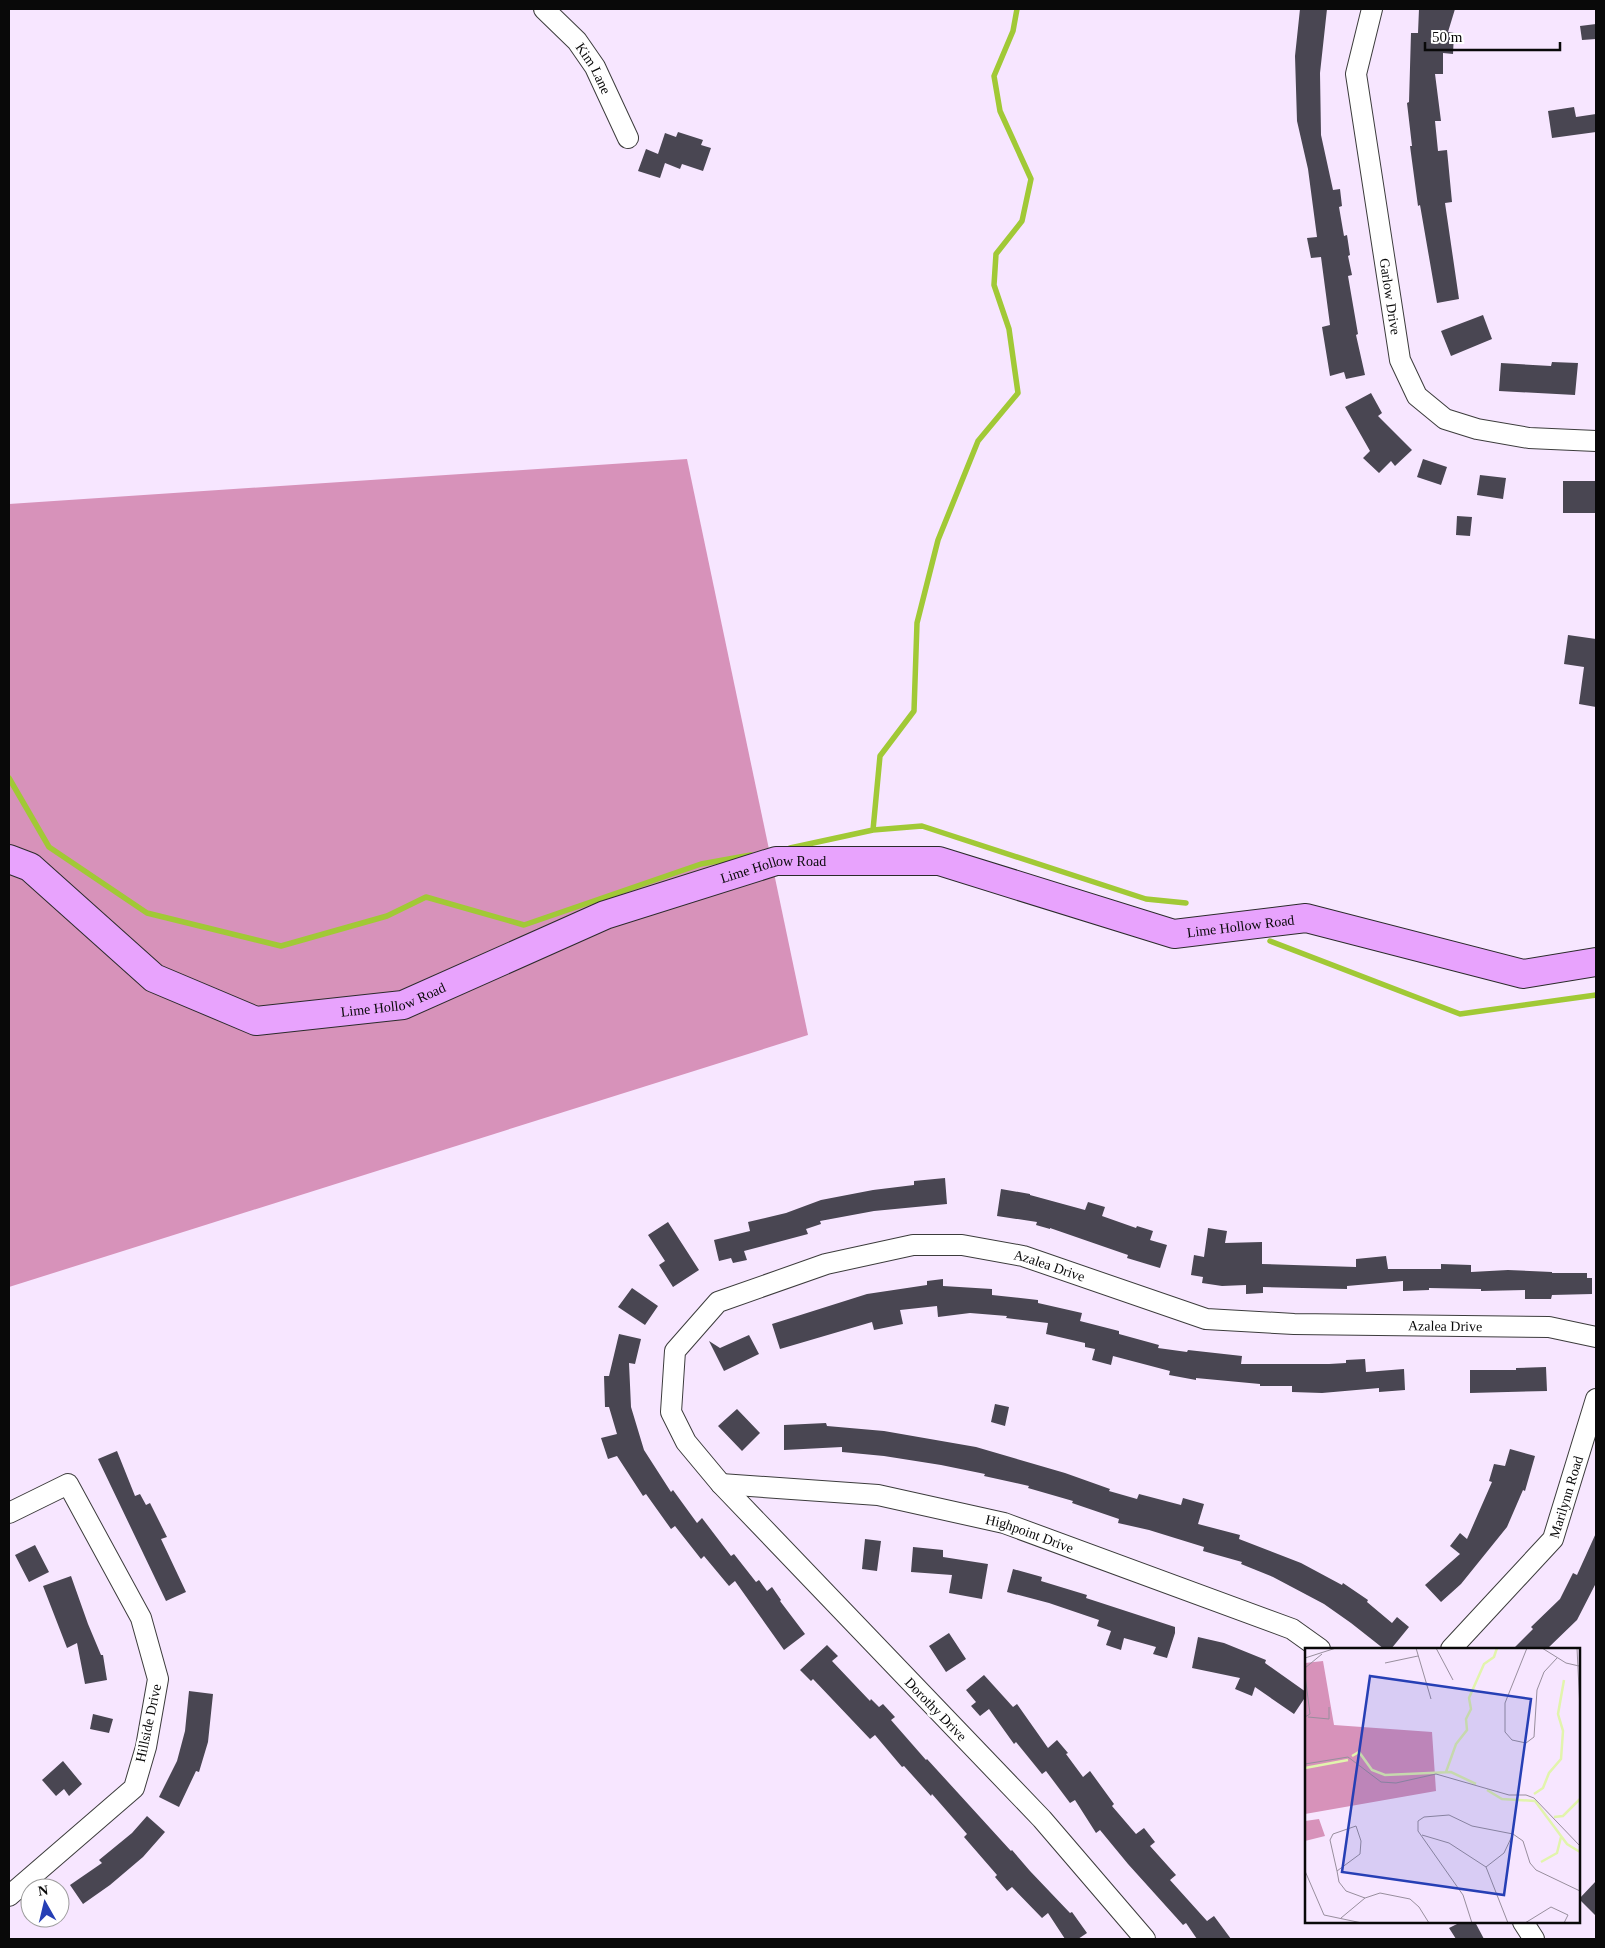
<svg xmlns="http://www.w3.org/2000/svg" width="1605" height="1948" font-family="'Times New Roman',serif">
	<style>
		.forest { fill: #d792ba }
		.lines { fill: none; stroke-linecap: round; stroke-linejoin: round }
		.stream { stroke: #a1c936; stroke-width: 5.5 }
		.building { fill: #494652 }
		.street-casing { stroke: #3c3c3c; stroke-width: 22 }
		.secondary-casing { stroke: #2b2b2b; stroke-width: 30 }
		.street { stroke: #fff; stroke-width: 20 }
		.secondary { stroke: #e8a3fd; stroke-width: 28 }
		.labels { text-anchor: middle; stroke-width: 5; stroke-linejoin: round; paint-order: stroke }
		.street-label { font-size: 14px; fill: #090909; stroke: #fff }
		.inset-river { fill: none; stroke: #e2f4ad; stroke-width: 2.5 }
		.inset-road { fill: none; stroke: #988e9d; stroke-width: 1 }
		.view { fill: #263fb5; fill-opacity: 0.15; stroke: #263fb5; stroke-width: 2.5 }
		.inset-edge { fill: none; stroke: #090909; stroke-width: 2.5 }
	</style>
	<rect width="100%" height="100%" fill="#f7e6ff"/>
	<path class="forest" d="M687,459L808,1035L9,1287V504Z"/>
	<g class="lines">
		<path class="stream" d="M9,778L49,847L147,913L281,946L387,916L426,897L524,925L701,864L751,855
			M873,830L880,756L914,711L917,623L938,540L978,441L1018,393L1009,329L994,285L996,254L1022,221L1031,179L1000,111L994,76L1013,31L1017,9
			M790,848L873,830L922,826L1146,899L1186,903
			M1270,941L1460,1014L1596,995"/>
	</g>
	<path class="building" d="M1300,9H1327L1320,73L1321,135L1333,190L1340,189L1342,206L1339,207L1344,236L1347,235L1350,255L1348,256L1352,275L1348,276L1358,334L1356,335L1365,375L1346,379L1344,372L1330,376L1322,327L1330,325L1321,257L1311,258L1307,238L1317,237L1308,169L1297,121L1295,56Z
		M1419,9H1455L1448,32L1454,33L1453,54L1443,53V74H1435L1441,121H1435L1438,151L1447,150L1452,202L1445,203L1459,299L1437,303L1420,205L1418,206L1410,146H1412L1407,103L1409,102L1411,33H1418Z
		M1596,24V39L1582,40L1580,26Z
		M1574,107L1576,117L1596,114V132L1552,138L1548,111Z
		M678,132L703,140L701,145L711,148L703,171L682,164L680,169L665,163L660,178L638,171L646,149L658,154L665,133L676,137Z
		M1483,315L1492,339L1451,356L1441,331Z
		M1552,362L1578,363L1575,395L1499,391L1501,363L1551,366Z
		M1371,393L1382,413L1378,416L1412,450L1395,466L1391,461L1379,473L1363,458L1370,451L1345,407Z
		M1423,459L1447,467L1441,485L1417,477Z
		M1480,475L1506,478L1503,499L1477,495Z
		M1563,481H1595V513H1563Z
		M1457,516L1472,517L1470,536L1456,535Z
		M1568,635L1596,639V707L1579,704L1584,667L1564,664Z
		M945,1178L947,1204L874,1211L820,1221L821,1224L806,1229L808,1234L744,1251L747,1260L733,1263L731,1258L719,1261L714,1240L750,1231L748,1222L786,1213L821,1200L873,1190L914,1185V1181Z
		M1001,1189L1030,1194V1195L1085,1210L1088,1202L1105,1207L1102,1216L1136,1228L1137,1226L1153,1231L1150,1240L1167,1245L1160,1268L1127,1258L1128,1255L1050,1228V1229L1036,1225L1037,1222L997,1216Z
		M668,1222L699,1270L673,1287L659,1265L665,1261L648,1235Z
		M1208,1228L1227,1231L1225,1243L1262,1242V1264L1356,1267V1259L1386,1256L1388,1269H1441V1264L1471,1265V1272L1508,1270L1552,1272V1273H1587V1278H1592V1294L1552,1295L1551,1299H1525V1290L1481,1291V1289L1429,1288V1290L1403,1291V1281L1347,1286V1289L1263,1287V1293L1246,1294V1285L1222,1286L1202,1283L1203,1277L1191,1275L1194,1255L1204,1257Z
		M943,1279V1286L992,1289V1295L1038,1300V1303L1082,1313L1080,1321L1119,1331V1334L1159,1345L1158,1348L1187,1352L1188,1350L1242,1356L1241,1364H1329L1346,1363V1360L1365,1359L1366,1372L1404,1369L1405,1390L1379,1392V1388L1322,1393L1292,1392V1386H1260V1384L1196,1378V1380L1169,1375L1170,1371L1113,1356L1111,1365L1092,1360L1095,1349L1085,1347V1343L1046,1334L1048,1323L1006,1318L1007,1316L970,1313L938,1317L937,1306L900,1310L903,1324L874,1330L872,1322L780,1349L772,1324L867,1294L927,1285V1281Z
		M632,1288L658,1306L645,1325L618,1307Z
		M619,1334L641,1339L635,1364L629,1363L631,1407L644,1450L671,1492L673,1490L697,1523L702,1518L731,1556L734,1554L756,1582L759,1580L767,1591L772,1587L781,1600L780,1601L805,1634L784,1650L735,1581L729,1586L704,1556L701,1559L675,1526L671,1529L646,1494L643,1496L617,1456L608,1459L601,1438L617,1434L609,1407H605L604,1376H609Z
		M749,1335L759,1354L724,1371L709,1341L720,1348Z
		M1546,1367L1547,1391L1470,1393V1370H1516V1368Z
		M995,1404L1009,1407L1005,1426L991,1422Z
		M737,1409L760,1433L742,1451L718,1426Z
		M826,1423L827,1426L884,1431L976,1447L1065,1473L1110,1489L1109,1491L1137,1499L1139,1494L1181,1505L1183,1498L1204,1504L1198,1524L1240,1535L1239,1539L1301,1563L1342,1585L1343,1583L1368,1600L1367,1602L1392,1623L1397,1617L1409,1627L1391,1649H1384L1351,1623L1324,1604L1273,1577L1241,1564L1242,1562L1203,1551L1204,1547L1149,1530L1118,1523L1119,1519L1072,1503L1073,1501L1028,1488L1029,1486L984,1476L985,1474L941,1465L884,1456L842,1452V1447L784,1450V1425Z
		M1510,1449L1535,1456L1525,1491L1523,1490L1507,1527L1461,1584L1441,1602L1425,1585L1460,1554L1450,1546L1460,1533L1467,1539L1492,1482L1489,1481L1494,1464L1505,1466Z
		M117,1451L135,1496L140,1494L146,1505L150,1503L167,1537L161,1539L186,1592L166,1601L98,1459Z
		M1596,1533V1583L1577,1620L1547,1649H1513L1533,1629L1531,1627L1560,1599L1573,1573L1577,1575Z
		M865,1539L881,1541L877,1571L862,1569Z
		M35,1545L49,1572L29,1582L15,1555Z
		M913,1547L943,1550V1557L988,1564L982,1599L949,1593L952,1575L911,1572Z
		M1013,1569L1042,1577L1041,1581L1087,1595L1086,1598L1175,1627V1633L1167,1658L1153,1654L1156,1647L1124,1638L1121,1650L1106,1645L1111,1631L1097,1626L1099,1620L1049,1603L1007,1592Z
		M71,1576L88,1624L101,1655H103L107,1680L85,1684L77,1643L67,1648L43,1586Z
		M949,1633L966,1659L946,1672L929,1646Z
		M1198,1637L1224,1643L1266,1660L1265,1663L1306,1692V1696L1294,1714L1255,1687L1252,1696L1235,1689L1240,1678L1192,1668Z
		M827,1645L838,1656L832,1661L870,1701L871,1699L879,1707L883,1704L895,1717L891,1720L926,1760L927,1759L1011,1851L1012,1850L1030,1871L1070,1913L1072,1912L1087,1933L1078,1939H1065L1048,1913L1042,1918L1012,1887L1007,1891L995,1877L997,1875L964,1837L967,1834L932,1794L931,1796L904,1766L902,1767L875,1735L870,1739L813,1679L811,1681L800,1670Z
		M984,1675L1013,1707L1017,1704L1048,1748L1057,1740L1068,1753L1066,1754L1083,1777L1090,1771L1114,1804L1112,1806L1136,1834L1144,1828L1155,1842L1150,1846L1176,1875L1170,1880L1207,1921L1214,1916L1231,1939H1197L1186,1923L1183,1925L1128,1864L1100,1830L1096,1833L1075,1800L1070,1803L1046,1771L1042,1774L1016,1742L1014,1744L989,1709L980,1716L971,1706L976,1702L966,1690Z
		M189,1691L213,1694L208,1742L199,1772L196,1771L179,1807L159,1797L177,1761L185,1731Z
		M93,1714L113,1719L109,1733L90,1729Z
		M63,1761L82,1784L69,1796L64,1789L56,1796L42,1780Z
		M147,1816L165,1832L143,1857L110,1885L83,1904L70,1885L102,1863L99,1860L132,1833Z
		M1596,1881V1916L1579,1899Z
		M1461,1922H1475L1484,1939H1456L1449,1928Z"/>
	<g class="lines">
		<g class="street-casing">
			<g id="street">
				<path id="s1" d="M544,9L577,41L595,67L628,138"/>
				<path id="s2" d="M1372,9L1356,74L1400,360L1417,396L1445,419L1477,429L1529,438L1596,441"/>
				<path id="s3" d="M721,1484L878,1495L1004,1523L1292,1629L1320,1649"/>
				<path d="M9,1513L68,1484L141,1618L158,1679L146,1747L134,1788L9,1896"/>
				<path id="s4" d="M1451,1649L1553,1539L1596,1399"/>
				<path d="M1523,1922L1534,1939"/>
				<path id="s5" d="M1145,1939L1042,1819L721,1484L686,1442L671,1412L675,1351L718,1302L826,1264L913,1245H962L1023,1256L1206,1319L1294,1324L1549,1327L1596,1337"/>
			</g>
		</g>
		<g class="secondary-casing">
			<g id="secondary">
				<path id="s6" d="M9,859L30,867L154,978L256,1021L403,1005L605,915L776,861H939L1174,934L1306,918L1523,974L1596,962"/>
			</g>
		</g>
		<use href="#street" class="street"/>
		<use href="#secondary" class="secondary"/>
	</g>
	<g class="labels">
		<g class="street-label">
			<text dy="5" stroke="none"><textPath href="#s1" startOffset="78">Kim Lane</textPath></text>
			<text dy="5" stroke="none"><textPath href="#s2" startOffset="292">Garlow Drive</textPath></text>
			<text dy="5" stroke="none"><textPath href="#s6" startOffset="844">Lime Hollow Road</textPath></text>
			<text dy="5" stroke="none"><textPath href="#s6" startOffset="1324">Lime Hollow Road</textPath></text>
			<text dy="5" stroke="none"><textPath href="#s6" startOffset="439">Lime Hollow Road</textPath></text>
			<text dy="5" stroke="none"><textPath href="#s5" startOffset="1179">Azalea Drive</textPath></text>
			<text dy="5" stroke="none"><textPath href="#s5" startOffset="1584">Azalea Drive</textPath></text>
			<text dy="5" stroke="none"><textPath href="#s4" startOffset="194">Marilynn Road</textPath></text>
			<text dy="5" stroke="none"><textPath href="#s3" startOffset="314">Highpoint Drive</textPath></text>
			<text transform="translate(936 1709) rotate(46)" y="5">Dorothy Drive</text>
			<text transform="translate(148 1723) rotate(-78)" y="5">Hillside Drive</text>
		</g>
	</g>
	<g transform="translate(1305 1648)">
		<rect width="275" height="275" fill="#f7e6ff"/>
		<path d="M18,13L29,77L127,84L131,143L0,166V15ZM14,171L20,188L0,193V173Z" fill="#d792ba"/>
		<path class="inset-river" d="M47,108L54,104L67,122L80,127L146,124L171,136M0,120L43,112M141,124L151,96L162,82L161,71L166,61L164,50L179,16L189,9L192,0M182,142L197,151L230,153L262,196L275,204M229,146L238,140L244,125L256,111L258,83L253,66L259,32M249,169L258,168L275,151M236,214L252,205L256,189"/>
		<path class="inset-road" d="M111,0L126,51M131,0L148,32M222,0L200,55V84L207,92L221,95L229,89L232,42L239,24L252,10M237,0L261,15L274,18M272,0L275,61M0,10L31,0M80,15L113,8M0,20L17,6M0,27L5,66L0,69M3,69L24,71V59M0,116L43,109L76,134L91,135L131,126L204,147H221L229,150L275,198M117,187L144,195L181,219L203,275M181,219L199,205L208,186M0,223L19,267L57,275M32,223L55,206L56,193L51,178L28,186L25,192L32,223L34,234L41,243L60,250M36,270L60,250L75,245L105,251L114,259L124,275M167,275L158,247L113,183V173L119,169L144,167L167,178L208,186L218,193L225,215L231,222L275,243M220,275L246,259L263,267L259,275"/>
		<path class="view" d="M65,28L226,51L199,247L37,224Z"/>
		<rect width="275" height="275" class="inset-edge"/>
	</g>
	<rect width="1605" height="1948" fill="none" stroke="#090909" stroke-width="20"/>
	<g transform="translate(45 1903) rotate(352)"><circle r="24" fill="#ffffff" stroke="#9d9d9d"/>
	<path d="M0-4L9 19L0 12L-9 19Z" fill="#263fb5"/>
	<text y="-8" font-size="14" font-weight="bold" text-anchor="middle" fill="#090909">N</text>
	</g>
	<path d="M1425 42v8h135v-8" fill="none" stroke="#090909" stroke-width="2.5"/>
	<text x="1432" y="42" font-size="15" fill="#090909" stroke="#ffffff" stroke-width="4" paint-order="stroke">50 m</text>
</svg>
